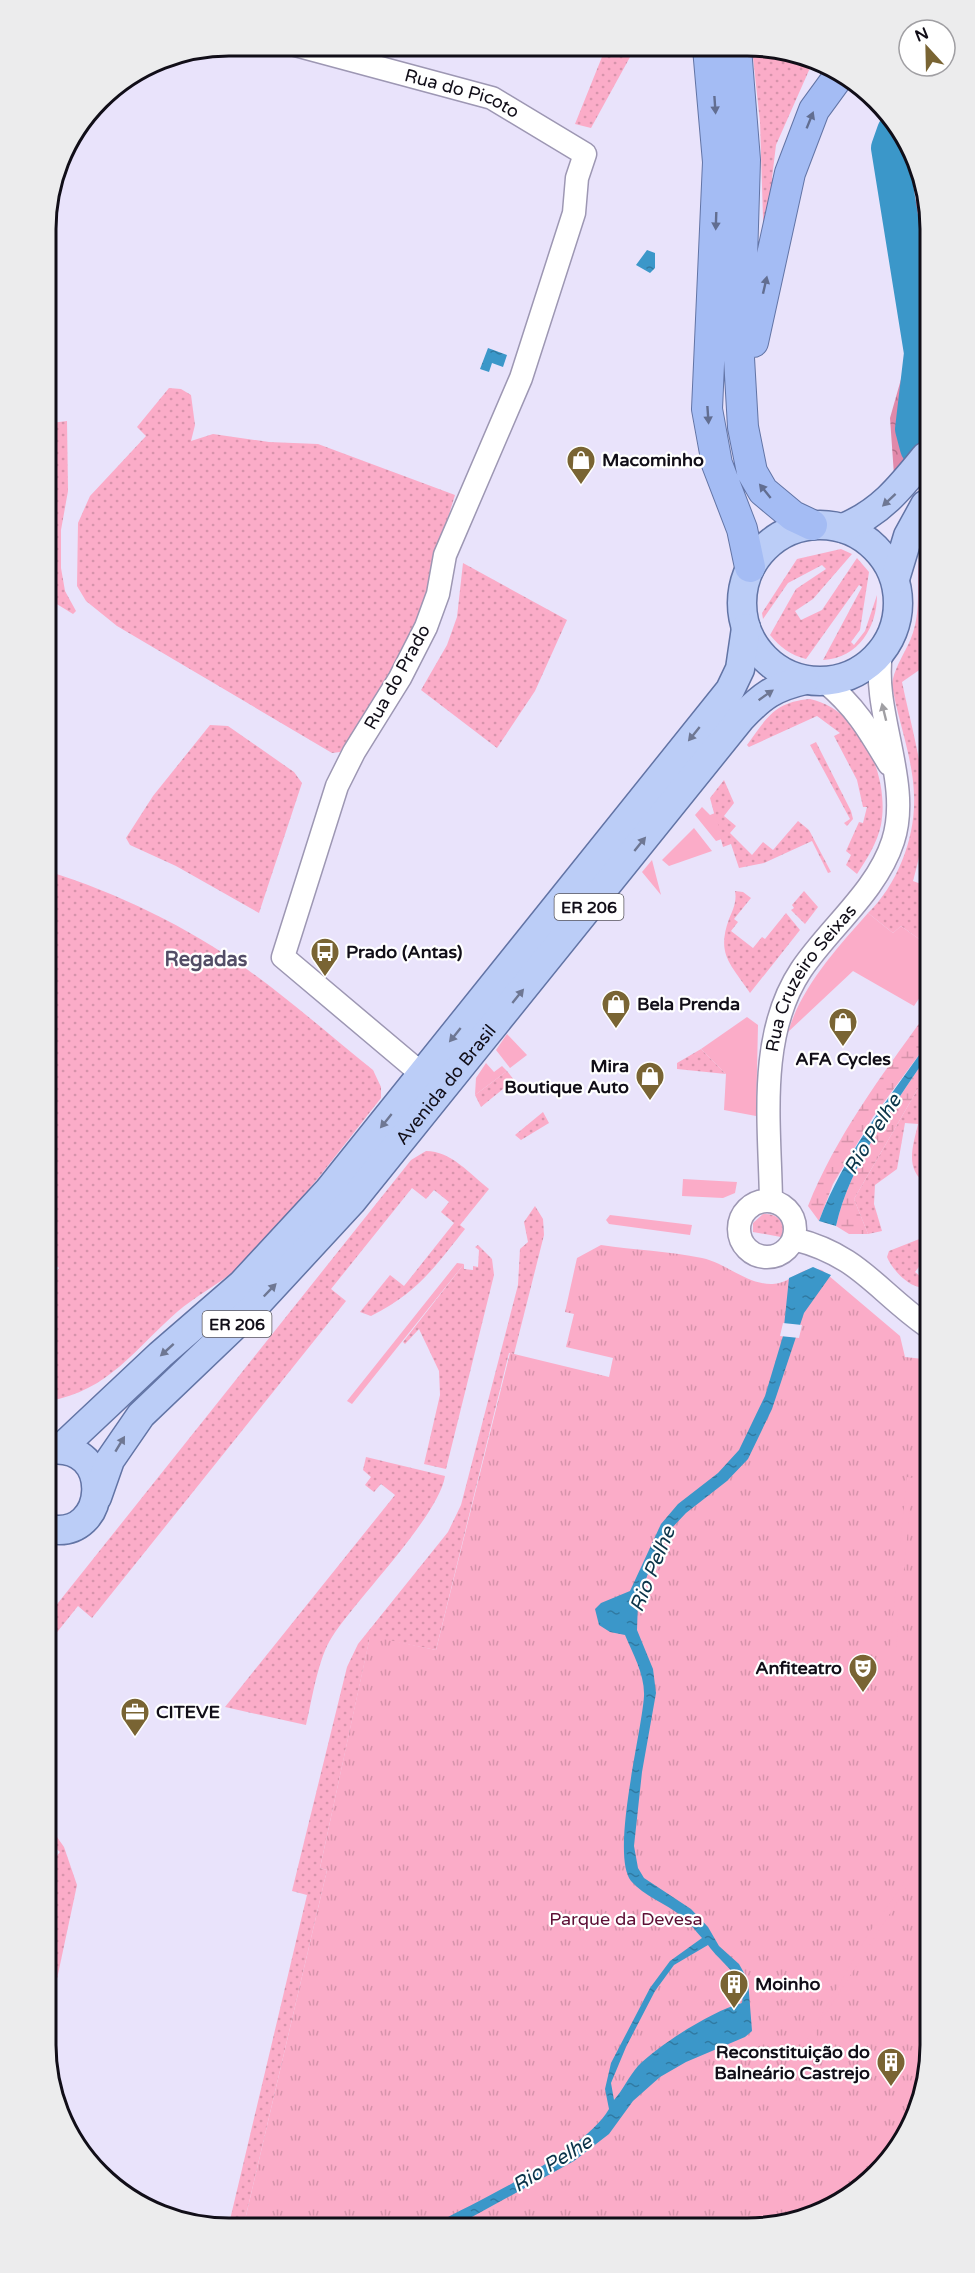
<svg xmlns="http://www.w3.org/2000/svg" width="975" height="2273" font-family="'Varela Round',sans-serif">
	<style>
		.grass { fill: url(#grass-dots) }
		.forest { fill: url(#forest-crowns) }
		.wetland { fill: url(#wetland-marsh) }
		.park { fill: url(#park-tufts) }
		.garden { fill: #fbacc8 }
		.water { fill: url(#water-ripples); fill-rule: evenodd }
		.pier { fill: #e9e3fb }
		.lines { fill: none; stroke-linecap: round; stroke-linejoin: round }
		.river { stroke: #3b97c9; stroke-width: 36 }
		.tertiary-casing { stroke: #9d97b3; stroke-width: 25 }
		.primary-casing { stroke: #6274a5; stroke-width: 31 }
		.trunk-casing { stroke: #6274a5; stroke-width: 32 }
		.tertiary { stroke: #fff; stroke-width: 22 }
		.primary { stroke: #bbcdf7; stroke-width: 28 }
		.trunk { stroke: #a4bcf4; stroke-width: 30 }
		.oneway { fill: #626e91 }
		.oneway2 { fill: #6e7793 }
		.oneway3 { fill: #a09fa3 }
		.labels { text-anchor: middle; stroke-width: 4.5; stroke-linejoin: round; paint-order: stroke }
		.shield { fill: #fff; stroke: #58565d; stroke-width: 1.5 }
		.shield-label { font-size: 16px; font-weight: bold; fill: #110e18 }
		.street-label { font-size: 18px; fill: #110e18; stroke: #fff }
		.poi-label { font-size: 18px; font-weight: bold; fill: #110e18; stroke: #fff; text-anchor: start }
		.park-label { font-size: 18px; fill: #5d0f35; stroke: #fff }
		.neighbourhood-label { font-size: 20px; font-weight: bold; fill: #534d66; stroke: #fff }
		.water-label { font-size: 20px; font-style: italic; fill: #0b3449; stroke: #fff }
		.rim { fill: none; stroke: #110e18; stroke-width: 3 }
	</style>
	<defs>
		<pattern id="grass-dots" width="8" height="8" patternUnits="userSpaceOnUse" patternTransform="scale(1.5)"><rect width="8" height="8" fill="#fbacc8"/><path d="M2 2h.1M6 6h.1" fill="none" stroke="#d693ab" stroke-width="1.8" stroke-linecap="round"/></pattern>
		<pattern id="forest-crowns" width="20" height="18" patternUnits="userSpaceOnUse" patternTransform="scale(1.5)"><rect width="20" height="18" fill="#e189aa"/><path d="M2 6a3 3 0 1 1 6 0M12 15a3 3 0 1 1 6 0" fill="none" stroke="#b56e89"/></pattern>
		<pattern id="wetland-marsh" width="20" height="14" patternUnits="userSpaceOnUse" patternTransform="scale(1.5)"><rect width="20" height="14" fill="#fbacc8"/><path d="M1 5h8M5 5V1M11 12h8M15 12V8" fill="none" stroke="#d693ab"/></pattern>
		<pattern id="park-tufts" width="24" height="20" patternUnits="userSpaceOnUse" patternTransform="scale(1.5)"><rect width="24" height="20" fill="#fbacc8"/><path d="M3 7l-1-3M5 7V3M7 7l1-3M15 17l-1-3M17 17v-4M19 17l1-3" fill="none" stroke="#d693ab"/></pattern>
		<pattern id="water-ripples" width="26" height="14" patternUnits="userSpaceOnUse" patternTransform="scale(1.5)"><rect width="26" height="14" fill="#3b97c9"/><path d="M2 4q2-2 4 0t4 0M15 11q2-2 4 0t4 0" fill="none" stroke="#307aa2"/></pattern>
	</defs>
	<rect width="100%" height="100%" fill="#e9e3fb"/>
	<path class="grass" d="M606,47L635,48L591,128L575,124Z
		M752,48H782L806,57L810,68L776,145L772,178L780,179L764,251L760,122Z
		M46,368C54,385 42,408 51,423L67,421L68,491L61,530V568L65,591L76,611L73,614L47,598Z
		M169,388L181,389L191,395L195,425L191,441L213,434L269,442L318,444L455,495L435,560L428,594L413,631L391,674L340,752L332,753L117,626L86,601L77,586L78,523L90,496L146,436L137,427Z
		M925,536V666L902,682C918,758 936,802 913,881L926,886V944L901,926L893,933L868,913C898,884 916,836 914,795C913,758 898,721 892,685C894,665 909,649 914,629C923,598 912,566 925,536Z
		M841,549L852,554L813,599L795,611L801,620L822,610L857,558L869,572L860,630L851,642L854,645L865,631L877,595C877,627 859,658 823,660L862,587L859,585L806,659C790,655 780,647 770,635L796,589L826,569L822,565L788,583L763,619L762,613L797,559Z
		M463,563L567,620L535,691L497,748L421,690L447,645L457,617Z
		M810,699C861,710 890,777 881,825C877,843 867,859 857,874L846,865L851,855L846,851L859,822L863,823L867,807H863L857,780L834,736L840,733L817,716L749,747L747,745C767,718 774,702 810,699Z
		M210,725L228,726L294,772L302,783L259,913L176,866L130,845L126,838L153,796Z
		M816,742L851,811L853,819L847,826L844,823L850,819L810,745Z
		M724,780L734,803L724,816L736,826L730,833L752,855L763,842L773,850L798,821L809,830L831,872L828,873L812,841L764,863L739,868L731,844L723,847L710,798Z
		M47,871C118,893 188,927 248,970C291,1001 332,1037 373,1070L381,1087V1098C336,1155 292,1215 240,1266C221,1283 197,1295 177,1312C135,1349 108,1391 49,1401V1281L59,1268L49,1260L55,1249L49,1243Z
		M735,891L743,892L751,898L734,919L738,922L731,931L753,948L762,937L765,939L786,913L800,930L750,993C731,964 716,955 729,919C733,910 737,901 735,891Z
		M804,891L818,907L805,924L791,910L794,908L792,905Z
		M701,1049L726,1074L677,1069V1063Z
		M507,1071L514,1080L481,1107L475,1095Z
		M927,1073V1184C904,1170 913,1146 918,1124L905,1123L897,1169L875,1185L874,1204L882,1231L868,1234L854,1199Z
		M543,1112L549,1123L521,1140L515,1135Z
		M426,1151C451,1151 470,1174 489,1189L460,1225L465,1229C434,1268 417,1293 371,1316L360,1312L390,1275L404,1286L454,1223L441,1212L449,1202L434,1190L426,1199L412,1188L331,1289L346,1301L92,1618L78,1606L50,1641V1613L411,1160Z
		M535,1206L543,1219L544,1235L514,1354L509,1353L436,1650L370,1637L320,1868L327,1870L244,2224H229L307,1895L292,1891L347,1667L358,1644L448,1532L461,1505L518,1285L520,1249L528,1242L524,1222Z
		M763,1214C778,1213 787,1223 781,1237L753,1232V1223Z
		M927,1236V1256L915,1272L927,1282V1287C912,1291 893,1271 887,1257L889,1251Z
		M478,1245L492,1259L494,1275L446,1469L424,1464L440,1395L439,1371L419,1329L405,1344L403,1342L464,1264V1269L473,1270V1266L478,1267L479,1250L475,1247Z
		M366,1457L445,1476C439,1516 357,1598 332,1637C318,1658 312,1700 306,1725L225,1707L395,1495L381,1484L374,1492L365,1485L371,1477L363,1470Z
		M50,1827L64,1847L77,1885L51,2007L50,1864L60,1852L50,1843Z"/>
	<path class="forest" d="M890,122L910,158L909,189L924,214L925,441L894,475L890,418L907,358L903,287L886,193L883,154Z"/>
	<path class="wetland" d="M926,1014L927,1044L873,1117L833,1184L819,1221L808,1206C836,1136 882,1075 926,1014Z
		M927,1056V1073L854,1199L868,1234H849L836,1226C850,1164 892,1109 927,1056Z"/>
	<path class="park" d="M601,1245C634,1250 669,1251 702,1258C726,1263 746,1284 771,1284C791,1285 800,1264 822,1270L900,1336L905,1357L923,1359V1363H927L930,2056L916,2115L885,2165L848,2197L794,2222L244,2224L327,1870L320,1868L370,1636L436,1650L510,1353L609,1377L613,1358L566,1347L574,1314L565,1312L577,1258Z"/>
	<path class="garden" d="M702,807L710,815L715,813L722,839L716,841L695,815Z
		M694,828L712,851L669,866L662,860Z
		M652,860L661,895L642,872Z
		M868,913L893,933L901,926L926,944V988L914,1006L853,971L788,1032C802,986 837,948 868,913Z
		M747,1017L758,1025L756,1116L724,1110L726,1074L701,1049Z
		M507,1034L527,1055L510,1068L496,1050Z
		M486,1063L494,1072L502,1066L507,1071L475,1095L476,1078Z
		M683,1179L737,1182L735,1193L723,1198L682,1196Z
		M610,1215L692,1225L690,1235L609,1224L606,1220Z
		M457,1263L464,1264L352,1404L347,1401Z
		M907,1477L913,1478L896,1648L890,1647Z
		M916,1865L918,1870L817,2027C813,2047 834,2054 849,2063L847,2069L807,2040L867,1936Z"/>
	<path class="water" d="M647,250L655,253V268L650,273L636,265Z
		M488,348L507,355L503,367L492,363L489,372L480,369Z
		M927,1044V1056C892,1109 850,1164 836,1226L819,1221C844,1155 886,1102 927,1044Z
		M813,1267L831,1275L804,1313L772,1409L748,1459L727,1481L686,1513L669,1531L654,1557L638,1601L637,1630L653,1669L656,1693L642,1772L634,1846L638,1868L644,1878L691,1909L708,1927L719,1946L739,1964L748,1980L752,2031L745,2037L686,2062L660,2077L633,2101L609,2134L574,2161L461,2223H437C483,2198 584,2152 609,2109L605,2089L611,2063L650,1988L670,1961L702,1938C695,1930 688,1921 680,1915C665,1903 644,1896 631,1881C610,1854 642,1732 644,1696C645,1675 633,1654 625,1635L610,1632L599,1625L595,1609L601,1603L630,1591L661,1524L678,1504L718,1473L739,1450L765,1396L783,1336L789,1278ZM708,1945C721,1964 746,1976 742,2003C712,2011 660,2044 638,2066C629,2076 623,2090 614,2100L611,2083L626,2047L655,1991L674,1965Z"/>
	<path class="pier" d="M783,1323L802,1325L799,1338L780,1336Z"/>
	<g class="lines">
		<path class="river" d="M895,131L889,148L922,353L913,429L918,448"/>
		<g class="tertiary-casing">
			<g id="tertiary">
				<path id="s1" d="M295,45L492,98L585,154L577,178L574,213L521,378L445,555L438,594L426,627L400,678L354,752L337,786L283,957L423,1075"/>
				<path d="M824,681C855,706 869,730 889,764"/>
				<circle cx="767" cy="1229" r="28"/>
				<path id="s2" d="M771,1201C770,1126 757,1036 801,970C829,928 877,891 893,841C912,783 872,713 881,653"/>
				<path d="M794,1239C859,1255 877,1291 927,1326"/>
			</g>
		</g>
		<g class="primary-casing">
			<g id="primary">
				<circle cx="820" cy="603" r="78"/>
				<path d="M843,528C880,513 900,488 925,457"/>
				<path d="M895,579L908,536L925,505"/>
				<path d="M60,1449L160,1355L242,1284L329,1190L730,690L740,669L746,628"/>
				<path d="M49,1450C115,1441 109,1541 49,1529"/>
				<path id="s3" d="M97,1497L110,1460L141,1415L254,1307L352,1201L741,718C762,696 774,687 805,680"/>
			</g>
		</g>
		<g class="trunk-casing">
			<path id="trunk" d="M708,48L718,162L707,409L717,464L742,529L750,567
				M736,48L745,160L739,358L743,427L752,472L763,491L793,516L812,525
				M753,342L790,173L814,110L841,73"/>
		</g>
		<use href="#tertiary" class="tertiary"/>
		<use href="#primary" class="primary"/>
		<use href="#trunk" class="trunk"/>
	</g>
	<defs><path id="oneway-solid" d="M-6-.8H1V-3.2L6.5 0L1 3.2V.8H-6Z" transform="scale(1.5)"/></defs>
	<g class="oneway">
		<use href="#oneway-solid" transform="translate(715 105) rotate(86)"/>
		<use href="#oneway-solid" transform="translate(810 120) rotate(-68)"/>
		<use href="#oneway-solid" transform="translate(716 221) rotate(92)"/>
		<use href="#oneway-solid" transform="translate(765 285) rotate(-77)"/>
		<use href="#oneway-solid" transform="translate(708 415) rotate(86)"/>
		<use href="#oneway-solid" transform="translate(765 491) rotate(-129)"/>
	</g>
	<g class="oneway2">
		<use href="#oneway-solid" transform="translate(889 500) rotate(137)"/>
		<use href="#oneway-solid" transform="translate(766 695) rotate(-35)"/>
		<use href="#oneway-solid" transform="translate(694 734) rotate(129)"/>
		<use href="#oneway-solid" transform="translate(640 844) rotate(-51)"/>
		<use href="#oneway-solid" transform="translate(518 996) rotate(-51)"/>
		<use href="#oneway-solid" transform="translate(455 1035) rotate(129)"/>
		<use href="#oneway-solid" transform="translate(386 1121) rotate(129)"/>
		<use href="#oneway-solid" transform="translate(270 1290) rotate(-46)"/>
		<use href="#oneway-solid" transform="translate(167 1350) rotate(138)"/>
		<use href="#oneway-solid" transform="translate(120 1444) rotate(-59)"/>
	</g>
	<use class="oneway3" href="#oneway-solid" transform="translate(884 712) rotate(-104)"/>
	<defs>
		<g id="shop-pin" transform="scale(1.5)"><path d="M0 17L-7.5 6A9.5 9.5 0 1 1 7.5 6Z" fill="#796433" stroke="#fff"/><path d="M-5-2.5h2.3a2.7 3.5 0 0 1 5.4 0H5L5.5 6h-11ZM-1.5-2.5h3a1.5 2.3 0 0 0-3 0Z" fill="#fff"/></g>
		<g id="bus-pin" transform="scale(1.5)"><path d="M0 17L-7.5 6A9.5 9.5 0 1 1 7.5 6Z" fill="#796433" stroke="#fff"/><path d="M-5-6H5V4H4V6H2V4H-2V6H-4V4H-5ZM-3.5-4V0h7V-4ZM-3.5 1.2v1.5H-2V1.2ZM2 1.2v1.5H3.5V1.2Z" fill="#fff"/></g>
		<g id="theatre-pin" transform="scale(1.5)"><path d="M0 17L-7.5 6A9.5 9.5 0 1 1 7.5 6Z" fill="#796433" stroke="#fff"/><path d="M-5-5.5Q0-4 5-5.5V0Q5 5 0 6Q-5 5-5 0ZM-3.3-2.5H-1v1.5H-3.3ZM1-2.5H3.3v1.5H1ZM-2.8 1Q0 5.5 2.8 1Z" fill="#fff"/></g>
		<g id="office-pin" transform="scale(1.5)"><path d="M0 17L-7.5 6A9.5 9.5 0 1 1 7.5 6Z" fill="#796433" stroke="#fff"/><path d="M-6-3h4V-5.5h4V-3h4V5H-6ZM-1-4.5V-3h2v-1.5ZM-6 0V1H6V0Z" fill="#fff"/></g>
		<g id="building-pin" transform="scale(1.5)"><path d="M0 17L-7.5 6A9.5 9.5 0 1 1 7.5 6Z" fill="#796433" stroke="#fff"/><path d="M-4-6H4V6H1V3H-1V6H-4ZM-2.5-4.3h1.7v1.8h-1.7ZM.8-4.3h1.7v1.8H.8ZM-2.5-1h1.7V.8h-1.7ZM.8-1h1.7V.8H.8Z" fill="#fff"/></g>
	</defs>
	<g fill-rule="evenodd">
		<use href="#shop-pin" x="581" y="460"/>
		<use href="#bus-pin" x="325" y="952"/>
		<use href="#shop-pin" x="616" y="1004"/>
		<use href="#shop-pin" x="843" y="1022"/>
		<use href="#shop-pin" x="650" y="1076"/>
		<use href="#theatre-pin" x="863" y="1668"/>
		<use href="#office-pin" x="135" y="1712"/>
		<use href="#building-pin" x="734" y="1984"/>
		<use href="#building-pin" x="891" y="2062"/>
	</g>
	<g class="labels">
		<g class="shield">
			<rect x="554.5" y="894" width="69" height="26" rx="4.5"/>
			<rect x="202.5" y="1311" width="69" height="26" rx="4.5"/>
		</g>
		<g class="shield-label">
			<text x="589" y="913">ER 206</text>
			<text x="237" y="1330">ER 206</text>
		</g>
		<g class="street-label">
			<text dy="6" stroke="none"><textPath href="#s1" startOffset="174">Rua do Picoto</textPath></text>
			<text transform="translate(397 677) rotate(-61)" y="6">Rua do Prado</text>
			<text dy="6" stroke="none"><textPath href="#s2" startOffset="234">Rua Cruzeiro Seixas</textPath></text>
			<text dy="6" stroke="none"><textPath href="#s3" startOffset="544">Avenida do Brasil</textPath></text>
		</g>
		<g class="poi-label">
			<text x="602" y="466">Macominho</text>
			<text x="346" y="958">Prado (Antas)</text>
			<text x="637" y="1010">Bela Prenda</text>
			<text x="843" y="1065" text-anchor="middle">AFA Cycles</text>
			<text x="629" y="1072" text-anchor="end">Mira<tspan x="629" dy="21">Boutique Auto</tspan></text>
			<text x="842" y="1674" text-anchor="end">Anfiteatro</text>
			<text x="156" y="1718">CITEVE</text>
			<text x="755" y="1990">Moinho</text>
			<text x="870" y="2058" text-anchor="end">Reconstituição do<tspan x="870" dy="21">Balneário Castrejo</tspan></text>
		</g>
		<g class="park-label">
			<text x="626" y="1925">Parque da Devesa</text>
		</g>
		<g class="neighbourhood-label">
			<text x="206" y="966">Regadas</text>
		</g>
		<g class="water-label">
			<text transform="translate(872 1134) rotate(-58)" y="7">Rio Pelhe</text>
			<text transform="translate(652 1569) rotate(-68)" y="7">Rio Pelhe</text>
			<text transform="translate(552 2163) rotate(-32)" y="7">Rio Pelhe</text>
		</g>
	</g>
	<path d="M0 0H975V2273H0ZM229 56H747A173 173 0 0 1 920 229V2045A173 173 0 0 1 747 2218H229A173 173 0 0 1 56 2045V229A173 173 0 0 1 229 56Z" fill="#ececed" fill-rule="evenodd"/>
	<path class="rim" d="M229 56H747A173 173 0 0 1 920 229V2045A173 173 0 0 1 747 2218H229A173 173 0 0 1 56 2045V229A173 173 0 0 1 229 56Z"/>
	<g transform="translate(927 48) rotate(338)"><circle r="28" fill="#ffffff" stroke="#a09fa3" stroke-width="1.5"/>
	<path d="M0-4.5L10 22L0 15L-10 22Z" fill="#796433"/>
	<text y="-9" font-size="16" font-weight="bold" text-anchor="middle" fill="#110e18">N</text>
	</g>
</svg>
